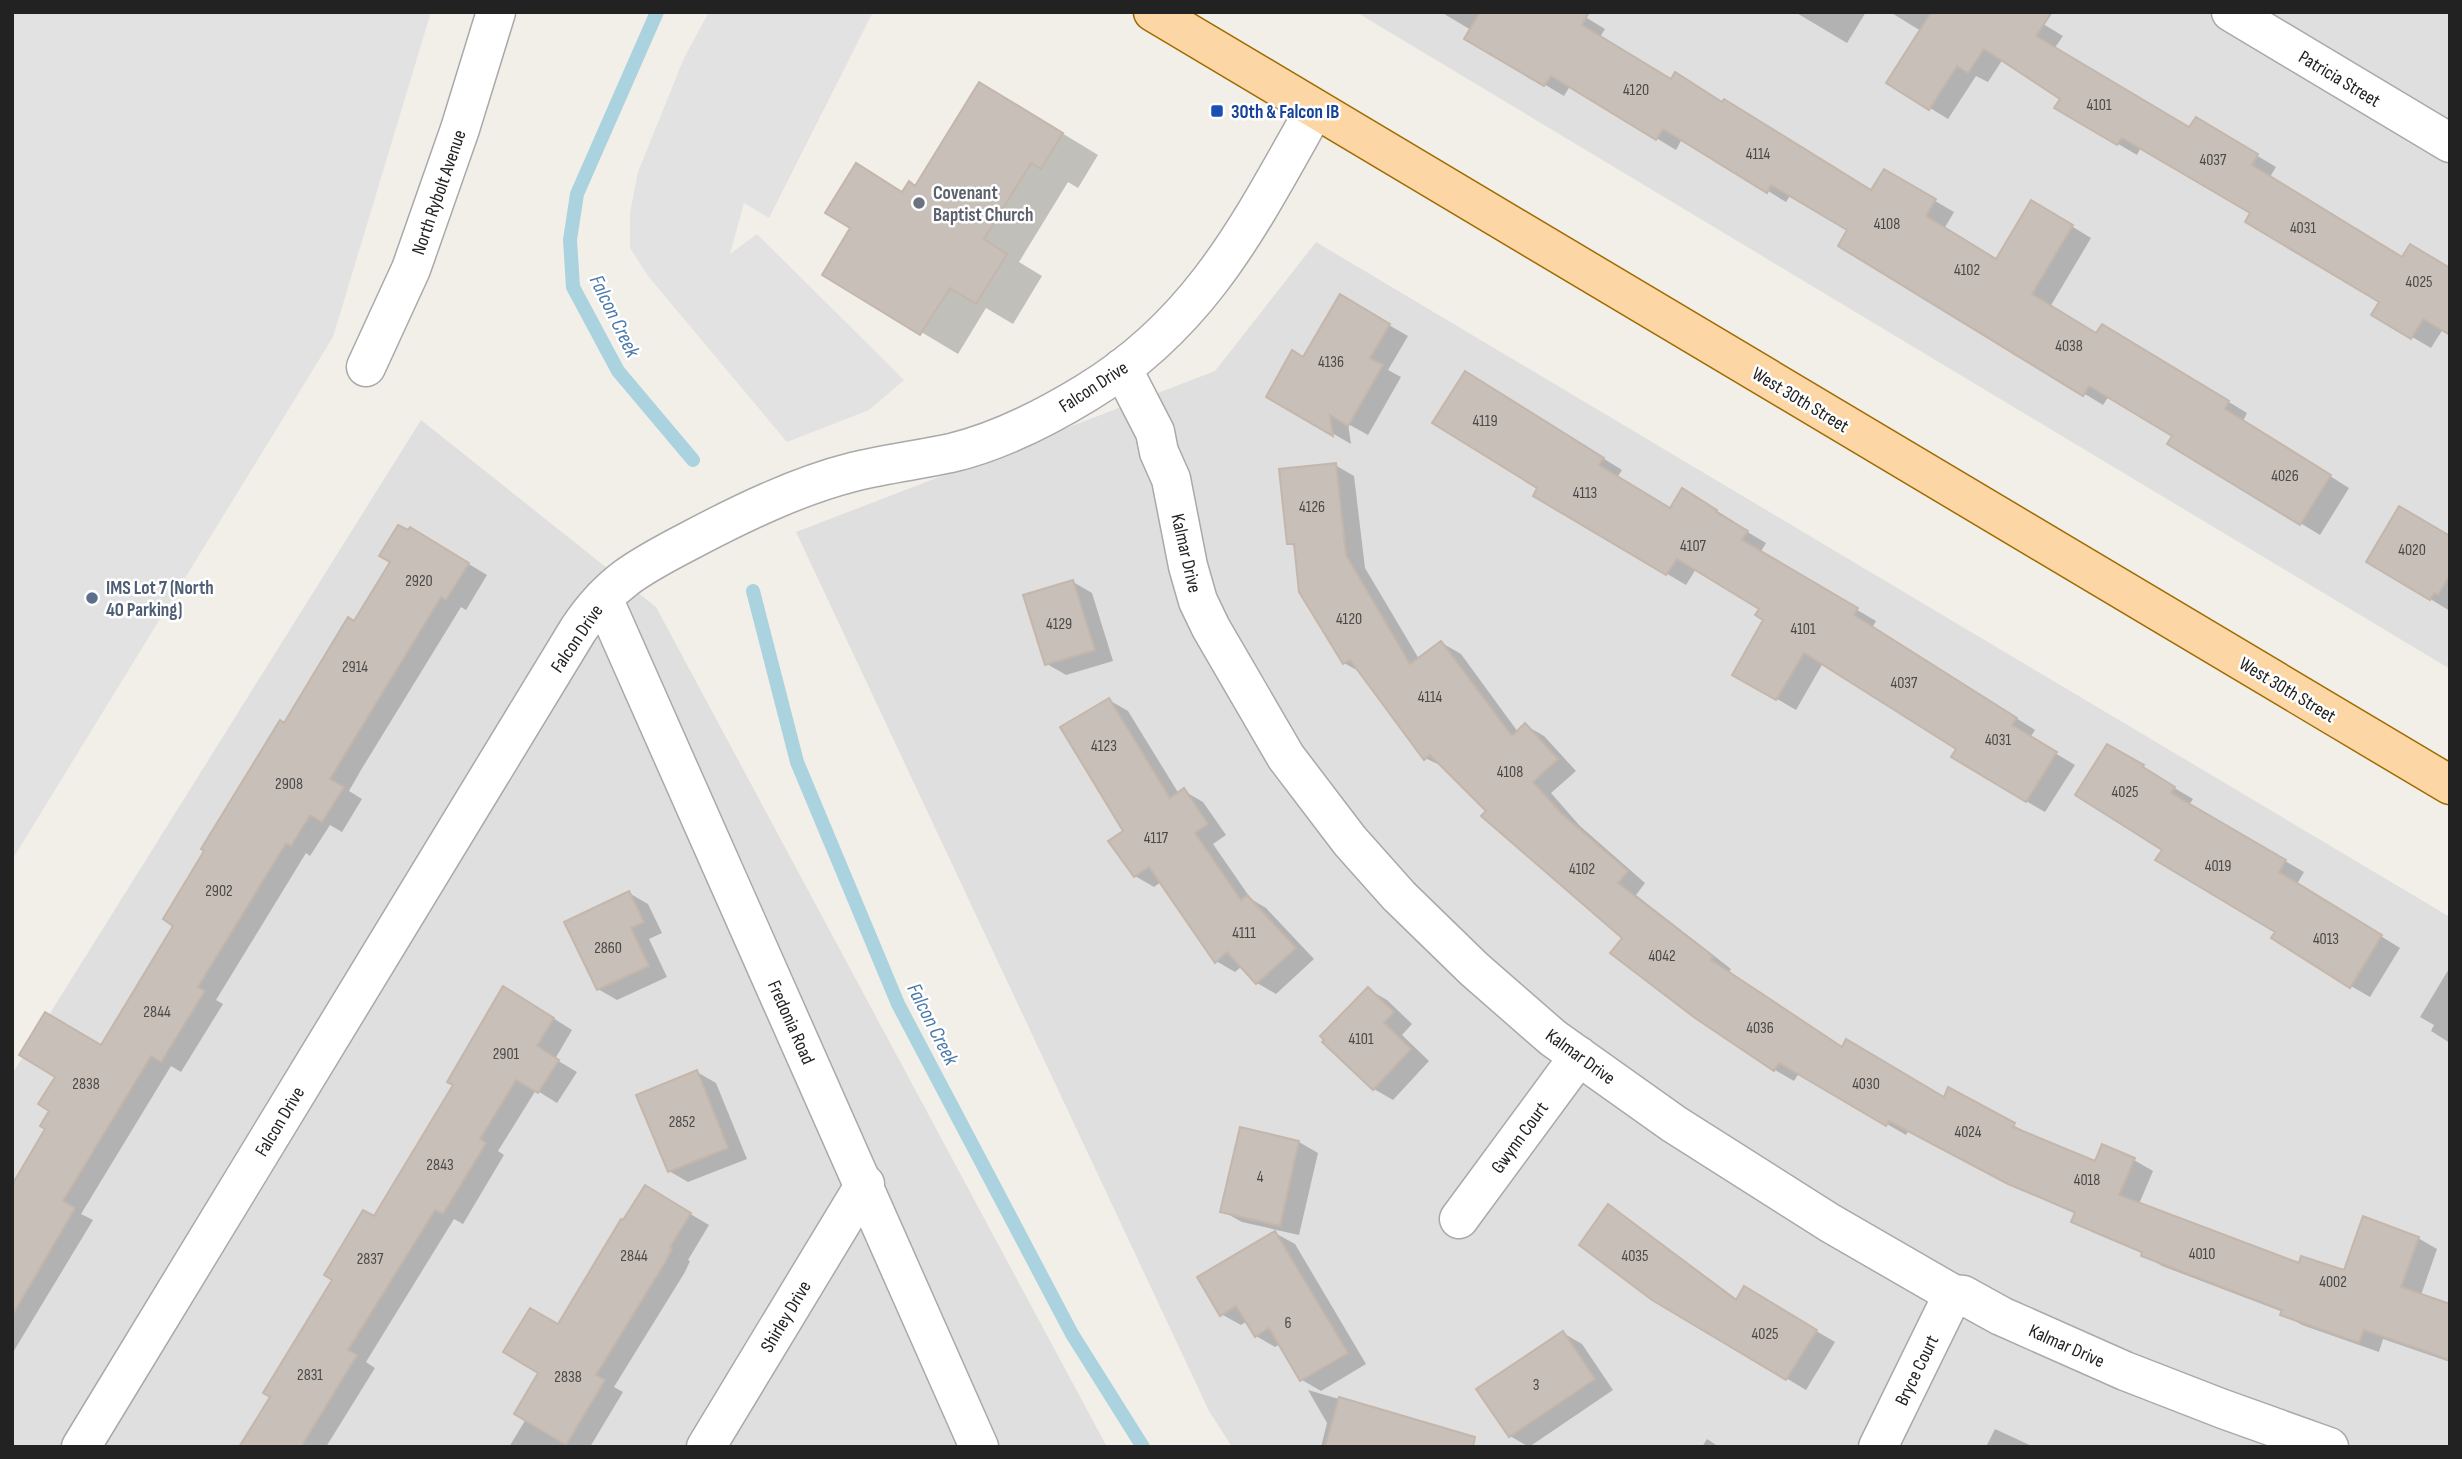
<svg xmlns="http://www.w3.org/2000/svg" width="2462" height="1459" font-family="'Sofia Sans Condensed',sans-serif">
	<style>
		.residential { fill: #e0dfdf }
		.parking { fill: #e2e2e2 }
		.shadow { fill: #0003 }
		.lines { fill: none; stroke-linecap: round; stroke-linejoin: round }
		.stream { stroke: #aad3df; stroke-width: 14 }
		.building { fill: #c7bfb8; stroke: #c4b6ab; stroke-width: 2 }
		.minor-casing { stroke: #a9a9a9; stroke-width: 41 }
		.major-casing { stroke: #a06b00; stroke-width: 41 }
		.minor { stroke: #fff; stroke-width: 38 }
		.major { stroke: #fcd6a4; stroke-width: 38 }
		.transit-dot { fill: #1a4fb4; stroke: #fff; stroke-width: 2.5 }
		.worship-dot { fill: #6b7280; stroke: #fff; stroke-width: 2.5 }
		.service-dot { fill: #5c6f8a; stroke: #fff; stroke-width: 2.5 }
		.labels { text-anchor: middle; stroke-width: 5; stroke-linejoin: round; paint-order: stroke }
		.number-label { font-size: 16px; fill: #4b4948 }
		.street-label { font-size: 19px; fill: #222; stroke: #fff }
		.transit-label { font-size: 19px; font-weight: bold; fill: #164399; stroke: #fff; text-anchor: start }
		.worship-label { font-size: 19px; font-weight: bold; fill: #5b616d; stroke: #fff; text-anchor: start }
		.service-label { font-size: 19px; font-weight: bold; fill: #4e5e75; stroke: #fff; text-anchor: start }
		.water-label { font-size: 21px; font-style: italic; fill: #4a7aab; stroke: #fff }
	</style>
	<rect width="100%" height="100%" fill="#f2efe9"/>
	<path class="residential" d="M1356,12H2450V669Z
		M1316,242L2450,917V1447H1232L1209,1411L796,532L1215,371Z
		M421,420L656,607L1107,1447H12V1074Z"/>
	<path class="parking" d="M12,12H431L333,337L12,860Z
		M709,12H873L769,218L744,203L730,254L757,234L904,380L869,410L787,442L648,276L630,248V213L638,172L684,58Z"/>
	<path class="shadow" d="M1441,12H1577L1605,29L1600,37L1672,81L1872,192L1884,171L1954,212L1944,229L1997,261L2032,202L2091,238L2050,307L2097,335L2122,337L2247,413L2243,421L2349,488L2320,535L2170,443L2174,436L2109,396L2103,405L1840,245L1850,229L1791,194L1786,202L1682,139L1676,150L1570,86L1564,96L1466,38L1471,30Z
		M1795,12H1866L1847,43Z
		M1890,12H2041L2040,22L2063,36L2054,49L2190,130L2196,119L2276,167L2270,177L2443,329L2431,348L2373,314L2381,301L2252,212L2141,147L2137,155L2057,108L2063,98L2003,59L1988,82L1976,76L1948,119L1930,108L1921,31Z
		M1016,105L1098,155L1078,188L1068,182L1019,262L1042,276L1013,324L986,308L958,354L824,274L903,193L916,188Z
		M1340,297L1408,336L1388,370L1401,377L1368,435L1348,424L1351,444L1268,396L1304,359Z
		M1484,384L1622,470L1617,478L1671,510L1701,501L1735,522L1734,524L1766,543L1760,553L1876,621L1872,628L2035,730L2030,738L2075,765L2045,812L2026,801L1959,748L1823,663L1796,710L1734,674L1766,619L1762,608L1696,569L1686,585L1535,496L1540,488Z
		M1335,465L1354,476L1365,568L1419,659L1442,643L1461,654L1518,732L1525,725L1544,736L1576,771L1551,793L1580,826L1645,883L1636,895L1731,969L1729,972L1843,1048L1944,1099L1949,1090L2033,1136L2095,1163L2103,1146L2134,1160L2153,1171L2139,1204L2300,1265L2345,1272L2418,1238L2437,1249L2421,1295L2450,1305V1362L2383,1339L2379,1352L2302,1325L2283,1314V1312L2162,1266L2144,1254L2092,1232L2073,1221L2076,1214L2030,1194L1909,1130L1906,1135L1799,1073L1794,1081L1775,1070L1624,938L1446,768L1425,758L1362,673L1344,663L1297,548L1289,543Z
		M2450,538V611L2368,561Z
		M429,540L487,575L466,610L461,607L361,770L349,791L362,799L342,832L330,825L310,856L306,853L216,1000L223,1004L181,1072L171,1066L81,1214L93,1220L12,1354V1189L48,1129L51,1110L102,1047L176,925L285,725L355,623Z
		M1073,582L1092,593L1113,661L1066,675L1047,664Z
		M1109,700L1128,711L1179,794L1184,791L1203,802L1226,835L1213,844L1251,899L1266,908L1314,959L1276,994L1257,983L1242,966L1235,972L1216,961L1161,882L1154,887L1135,876L1125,831Z
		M2107,747L2162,778L2161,780L2193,799L2189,805L2304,872L2297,884L2400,948L2370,997L2351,986L2164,849Z
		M629,893L648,904L662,933L649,939L667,977L617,1000L598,989Z
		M2450,967V1043L2431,1031L2434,1025L2420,1017Z
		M1368,989L1387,1000L1412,1024L1402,1035L1429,1061L1393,1100L1374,1089Z
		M523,999L572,1030L555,1059L577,1072L557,1103L536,1090L498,1151L504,1155L463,1224L454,1219L366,1362L375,1368L326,1447H242L374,1218Z
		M697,1072L716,1083L747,1159L688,1182L669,1171Z
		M1241,1129L1299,1142L1318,1153L1299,1235L1242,1222L1222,1211Z
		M645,1187L709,1225L688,1260L690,1261L685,1272L614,1387L623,1392L590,1447H509L526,1419L558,1326Z
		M1608,1207L1627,1218L1738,1300L1745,1289L1835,1342L1806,1390L1653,1298Z
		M1275,1233L1295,1244L1366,1364L1321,1391L1302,1380L1280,1344L1275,1347L1256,1336L1247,1321L1241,1325L1221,1314Z
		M1563,1333L1582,1344L1613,1390L1529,1447L1510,1436Z
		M1308,1390L1435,1427L1451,1447H1321L1327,1423Z
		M1995,1429L2034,1447H1986Z
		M1707,1439L1719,1447H1702Z"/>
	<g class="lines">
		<path class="stream" d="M657,12L577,194L570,240L573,287L618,371L693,460
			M753,591L797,762L898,1004L1072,1334L1143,1447"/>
	</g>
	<path class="building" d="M1480,12H1589L1582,25L1671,79L1675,72L1722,102L1724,99L1871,190L1884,169L1936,199L1926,216L1996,259L2031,200L2073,225L2032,294L2096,333L2102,324L2229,401L2225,409L2331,475L2300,525L2167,444L2172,436L2089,386L2083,396L1838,246L1847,230L1771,185L1767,193L1663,129L1656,140L1551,76L1544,86L1464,39Z
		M1928,12H2052L2036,36L2189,127L2196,117L2258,154L2252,165L2402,257L2410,244L2450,268V335L2423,319L2411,339L2371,315L2379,302L2245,222L2250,213L2122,138L2117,145L2054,108L2060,99L1984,49L1968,73L1957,66L1929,110L1886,83L1930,14Z
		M979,82L1063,133L1041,169L1031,163L984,239L1007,254L976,304L950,288L920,335L822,275L850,228L825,213L856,163L902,192L909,181L915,186Z
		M1340,294L1390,324L1370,358L1383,365L1348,426L1330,415L1333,436L1266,397L1292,350L1303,357Z
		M1465,371L1604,458L1599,465L1670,508L1682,488L1717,510L1716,512L1748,531L1742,540L1858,608L1854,615L2017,718L2012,725L2057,752L2026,802L1951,757L1956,749L1804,653L1776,700L1732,675L1763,620L1755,615L1759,609L1677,559L1666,575L1533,496L1537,488L1432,423Z
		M1336,463L1346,555L1410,664L1441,641L1512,736L1525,723L1558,759L1533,782L1561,813L1628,871L1618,883L1713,956L1711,960L1842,1047L1846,1039L1944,1097L1948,1087L2015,1123L2013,1127L2095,1161L2102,1144L2135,1158L2119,1195L2299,1263L2301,1256L2344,1270L2363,1216L2419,1237L2401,1287L2450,1304V1360L2364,1330L2359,1343L2280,1315L2282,1310L2141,1256L2142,1252L2071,1222L2075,1212L2008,1184L1889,1121L1886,1126L1779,1063L1774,1071L1695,1018L1610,953L1622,938L1481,816L1486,811L1430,755L1424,760L1350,660L1343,664L1299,592L1294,544H1287L1279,469Z
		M2399,506L2450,536V575L2438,595L2434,593L2430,600L2366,562Z
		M398,525L408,530L410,527L469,563L446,600L441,597L342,759L330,779L344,787L322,822L310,815L291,846L286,843L198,987L205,991L161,1062L151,1056L63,1201L75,1208L12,1316V1185L45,1129L40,1126L49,1111L38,1104L55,1077L19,1055L45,1012L101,1045L173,926L163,919L204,851L201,849L280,720L284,723L348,617L354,621L390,562L379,556Z
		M1073,580L1095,650L1045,665L1023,595Z
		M1109,698L1170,798L1184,788L1208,824L1195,833L1241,900L1247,895L1296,948L1256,984L1227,952L1215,963L1149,867L1134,877L1108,841L1123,831L1060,727Z
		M2107,744L2144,765L2143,767L2175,787L2171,793L2286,860L2279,872L2382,935L2350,988L2271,938L2275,932L2155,860L2162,850L2075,795Z
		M629,891L644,922L631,928L649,966L597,990L564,922Z
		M503,986L554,1018L537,1046L559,1060L538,1093L516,1080L480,1139L486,1143L443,1214L435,1210L348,1350L357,1355L301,1447H239L270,1397L263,1393L332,1280L324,1275L363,1210L374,1216L453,1085L447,1082Z
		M1368,987L1394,1012L1384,1023L1411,1049L1373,1090L1322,1042L1324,1040L1320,1036Z
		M697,1070L728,1148L668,1172L636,1095Z
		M1240,1127L1299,1141L1280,1226L1220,1212Z
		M645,1185L691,1213L670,1247L672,1249L666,1261L596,1375L605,1380L566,1445L514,1414L538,1373L503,1352L530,1308L558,1324L621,1219L623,1220Z
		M1608,1204L1736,1300L1744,1286L1817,1330L1786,1380L1652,1300L1579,1245Z
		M1275,1231L1348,1353L1300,1381L1269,1328L1255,1337L1236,1306L1220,1316L1197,1277Z
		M1563,1331L1595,1379L1509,1437L1476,1389Z
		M1339,1397L1475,1437L1473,1447H1325Z"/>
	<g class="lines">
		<g class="minor-casing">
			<path id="minor" d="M2231,12L2450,143
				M366,367L411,269L460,129L496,12
				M1122,368L1155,432L1159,452L1171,479L1188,566L1198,601L1211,628L1286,757L1350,841L1399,896L1474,969L1553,1038L1674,1124L1830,1223L1953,1294L1963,1295L2001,1316L2125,1371L2223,1409L2329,1447
				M603,598L979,1447
				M1459,1219L1579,1056
				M81,1447L578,630C609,583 639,567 687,542C738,515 797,486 853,472C885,464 918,460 951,453C998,442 1045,418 1086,393C1202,323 1251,222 1315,109
				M706,1447L865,1184
				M1878,1447L1953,1294"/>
		</g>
		<g class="major-casing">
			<path id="major" d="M1153,12L2450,785"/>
		</g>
		<use href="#minor" class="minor"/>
		<use href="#major" class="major"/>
	</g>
	<rect class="transit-dot" x="1210" y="104" width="14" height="14" rx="3.5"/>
	<circle class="worship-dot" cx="919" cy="203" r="7"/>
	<circle class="service-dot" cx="92" cy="598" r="7"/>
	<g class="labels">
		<g class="number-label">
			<text x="1636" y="95">4120</text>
			<text x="2099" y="110">4101</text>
			<text x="1758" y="159">4114</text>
			<text x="2213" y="165">4037</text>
			<text x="1887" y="229">4108</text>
			<text x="2303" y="233">4031</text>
			<text x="1967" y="275">4102</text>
			<text x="2419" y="287">4025</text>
			<text x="2069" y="351">4038</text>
			<text x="1331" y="367">4136</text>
			<text x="1485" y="426">4119</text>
			<text x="2285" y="481">4026</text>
			<text x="1585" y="498">4113</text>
			<text x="1312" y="512">4126</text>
			<text x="1693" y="551">4107</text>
			<text x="2412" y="555">4020</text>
			<text x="419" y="586">2920</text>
			<text x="1349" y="624">4120</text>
			<text x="1059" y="629">4129</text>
			<text x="1803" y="634">4101</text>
			<text x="355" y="672">2914</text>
			<text x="1904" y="688">4037</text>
			<text x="1430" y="702">4114</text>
			<text x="1998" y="745">4031</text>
			<text x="1104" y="751">4123</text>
			<text x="1510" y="777">4108</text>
			<text x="289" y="789">2908</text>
			<text x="2125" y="797">4025</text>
			<text x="1156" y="843">4117</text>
			<text x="2218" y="871">4019</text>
			<text x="1582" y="874">4102</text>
			<text x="219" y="896">2902</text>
			<text x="1244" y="938">4111</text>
			<text x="2326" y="944">4013</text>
			<text x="608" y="953">2860</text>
			<text x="1662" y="961">4042</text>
			<text x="157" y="1017">2844</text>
			<text x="1760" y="1033">4036</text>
			<text x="1361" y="1044">4101</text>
			<text x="506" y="1059">2901</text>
			<text x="86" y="1089">2838</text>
			<text x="1866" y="1089">4030</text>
			<text x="682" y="1127">2852</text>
			<text x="1968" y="1137">4024</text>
			<text x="440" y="1170">2843</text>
			<text x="1260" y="1182">4</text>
			<text x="2087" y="1185">4018</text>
			<text x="2202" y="1259">4010</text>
			<text x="634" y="1261">2844</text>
			<text x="1635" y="1261">4035</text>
			<text x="370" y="1264">2837</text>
			<text x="2333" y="1287">4002</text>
			<text x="1288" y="1328">6</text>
			<text x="1765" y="1339">4025</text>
			<text x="310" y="1380">2831</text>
			<text x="568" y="1382">2838</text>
			<text x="1536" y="1390">3</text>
		</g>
		<g class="street-label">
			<text transform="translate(2340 78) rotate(31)" y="7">Patricia Street</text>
			<text transform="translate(438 192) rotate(-71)" y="7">North Rybolt Avenue</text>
			<text transform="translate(1093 386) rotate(-33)" y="7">Falcon Drive</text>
			<text transform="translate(1801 399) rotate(31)" y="7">West 30th Street</text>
			<text transform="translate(1187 553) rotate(77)" y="7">Kalmar Drive</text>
			<text transform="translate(576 638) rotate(-56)" y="7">Falcon Drive</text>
			<text transform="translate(2288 689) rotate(31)" y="7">West 30th Street</text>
			<text transform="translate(792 1022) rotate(66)" y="7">Fredonia Road</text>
			<text transform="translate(1581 1056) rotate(36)" y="7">Kalmar Drive</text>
			<text transform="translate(279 1121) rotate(-59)" y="7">Falcon Drive</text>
			<text transform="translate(1519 1137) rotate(-54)" y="7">Gwynn Court</text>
			<text transform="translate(785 1316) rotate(-59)" y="7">Shirley Drive</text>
			<text transform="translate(2067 1345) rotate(24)" y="7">Kalmar Drive</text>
			<text transform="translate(1916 1370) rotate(-64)" y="7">Bryce Court</text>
		</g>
		<g class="transit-label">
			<text x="1231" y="118">30th &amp; Falcon IB</text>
		</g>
		<g class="worship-label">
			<text x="933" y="199">Covenant<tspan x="933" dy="22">Baptist Church</tspan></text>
		</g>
		<g class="service-label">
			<text x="106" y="594">IMS Lot 7 (North<tspan x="106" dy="22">40 Parking)</tspan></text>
		</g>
		<g class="water-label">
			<text transform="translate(615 316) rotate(64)" y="7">Falcon Creek</text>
			<text transform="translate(933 1024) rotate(63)" y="7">Falcon Creek</text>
		</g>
	</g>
	<rect width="2462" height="1459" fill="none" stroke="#222222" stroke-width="28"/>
</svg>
